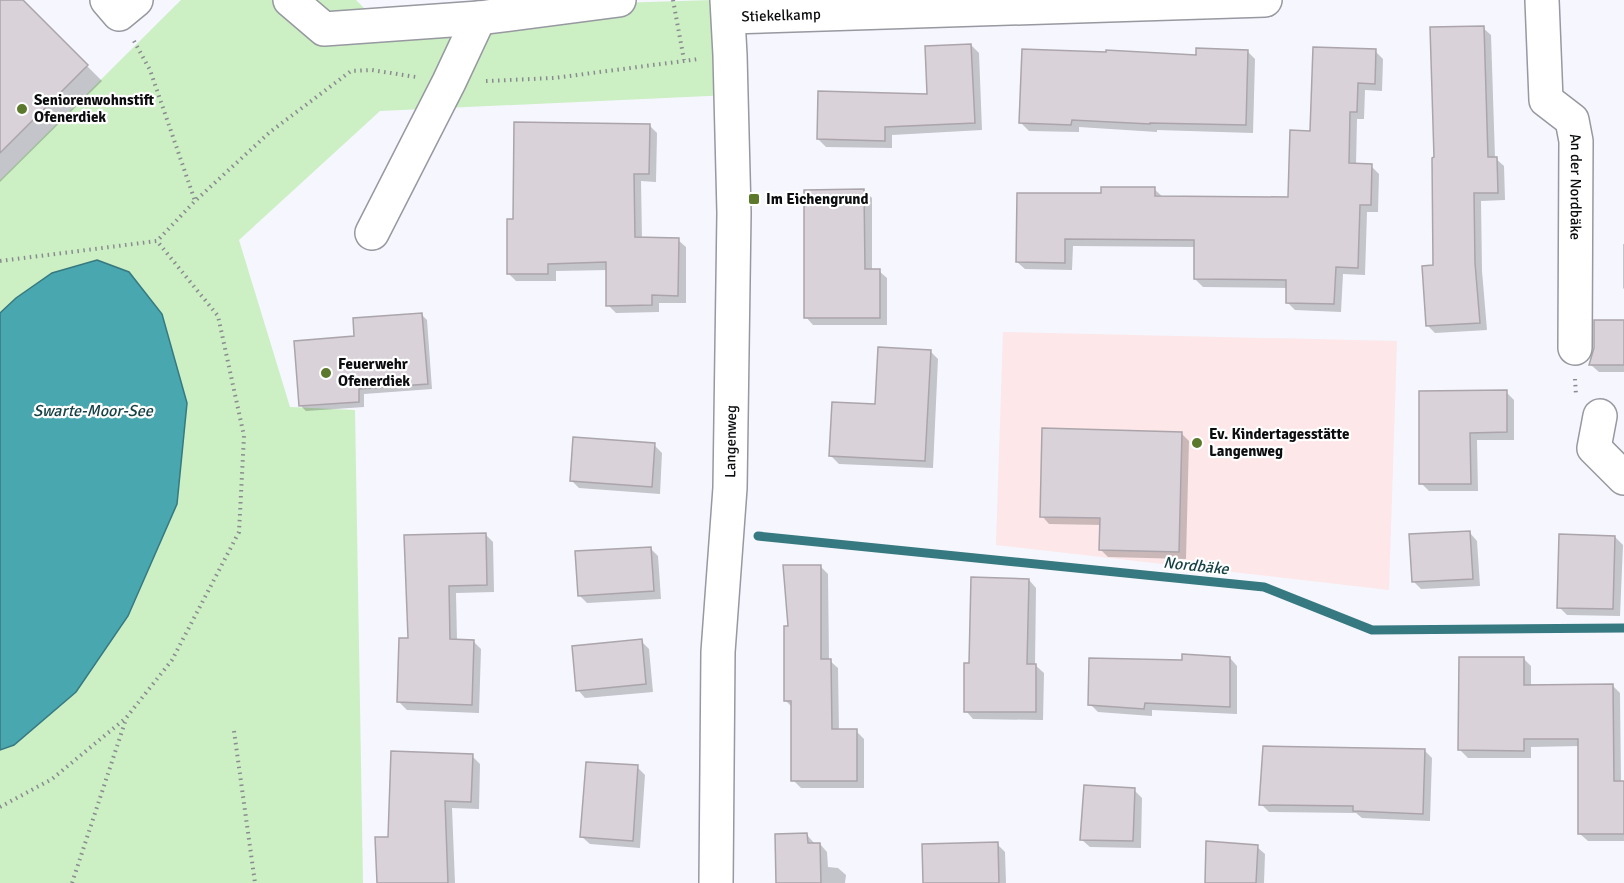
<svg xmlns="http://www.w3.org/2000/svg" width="1624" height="883" font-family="Signika,sans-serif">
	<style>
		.education { fill: #fde7e8 }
		.green { fill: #ccefc4 }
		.water { fill: #49a7b0; stroke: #377980; stroke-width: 1.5 }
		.shadow { fill: #0003 }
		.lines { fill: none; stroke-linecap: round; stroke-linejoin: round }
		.stream { stroke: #377980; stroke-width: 9 }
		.building { fill: #d9d2d9; stroke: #aba5ab; stroke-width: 1.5 }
		.minor-casing { stroke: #9798a0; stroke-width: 36 }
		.path { stroke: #8a8b90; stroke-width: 4; stroke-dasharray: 1.5 4.5; stroke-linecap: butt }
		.minor { stroke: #fff; stroke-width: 33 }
		.poi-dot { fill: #5c782c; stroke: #fff; stroke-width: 2 }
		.labels { text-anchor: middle; stroke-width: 4.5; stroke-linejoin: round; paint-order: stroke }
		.street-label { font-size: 15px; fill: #0c0d0f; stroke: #fff }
		.poi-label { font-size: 15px; font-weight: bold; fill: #0c0d0f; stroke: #fff; text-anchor: start }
		.water-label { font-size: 16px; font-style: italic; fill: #164145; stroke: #fff }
	</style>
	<rect width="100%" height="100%" fill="#f5f6fe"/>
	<path class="education" d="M1003,332L1397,341L1389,590L996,545Z"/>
	<path class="green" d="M181,0H356L367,11L712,0L730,95L380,111L239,240L290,407L355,410L363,883H0V750L14,745L76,692L16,298L0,313V180Z"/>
	<path class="water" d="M97,260L129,272L162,314L187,403L177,504L128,616L76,692L14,745L0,750V313L16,298L52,273Z"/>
	<path class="shadow" d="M0,0H21L102,81L0,182Z
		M1483,28L1491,35L1495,158L1504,166L1505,200L1481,201L1482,271L1487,330L1435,333L1427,325L1435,266Z
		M971,45L979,53L982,130L892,135V148L826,147L818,139L928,95Z
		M1247,51L1255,59L1253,133L1157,130V132L1079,127V132L1029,131L1021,123L1198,56Z
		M1375,51L1383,59L1382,91L1365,90L1364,119H1357L1356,165L1371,166L1379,174L1378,212H1367L1365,275L1343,274L1341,312L1295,310L1287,302L1288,288L1203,287L1195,279L1196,247L1073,246L1072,270L1025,269L1017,262L1102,195L1154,189L1163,197L1290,199L1311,132Z
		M649,125L657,133L656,182L641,181L642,239L678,240L686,247V303H659V312L616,313L608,305V270L556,271V281H516L508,273L515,220Z
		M864,190L872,198V271H879L887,278V325H813L806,317Z
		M1623,244H1624V289L1623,288Z
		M421,314L427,320L432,389L364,394V407L306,411L301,406L356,337Z
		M1624,321V372H1599L1591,365Z
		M930,351L938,359L933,468L839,464L831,456Z
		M1506,392L1514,400V440H1477L1478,491H1429L1421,483Z
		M1181,433L1189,441L1186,559L1108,557L1100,549L1101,525L1049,524L1042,516Z
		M654,445L662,453L660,494L579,488L572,481Z
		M1470,533L1477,541L1480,586L1421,589L1413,581Z
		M485,534L493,542L494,592L456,593L457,641L474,642L481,649L479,713L407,710L399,702L409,639Z
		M1615,537L1623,545L1620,616L1567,615L1559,607Z
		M650,548L658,556L661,599L587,603L579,595Z
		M820,566L828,574L829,660L838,668L839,731H856L864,739V788H801L793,780V708L786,701L790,627Z
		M1029,580L1036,588L1035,665L1044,673L1043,720L973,719L966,711Z
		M641,641L649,649L653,692L585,698L578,690Z
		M1230,658L1237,666V714L1152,710V716L1098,712L1090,704L1183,661Z
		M1523,658L1531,666V686L1612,685L1620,693L1621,782H1624V841H1588L1580,834V746L1531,747V758H1468L1460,750Z
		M1424,750L1432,758L1430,821L1362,818L1356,813L1269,812L1261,804Z
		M472,756L480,764L479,809L452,808L455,883H378L390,838Z
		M637,767L645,775L640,848L590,844L582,837Z
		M1134,790L1142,798L1141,848L1090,847L1082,840Z
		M807,835L815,844H820L827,852L828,867L838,868L846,875L845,883H778Z
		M997,844L1005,852L1006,883H925Z
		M1257,847L1265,854L1264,883H1206Z"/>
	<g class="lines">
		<path class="stream" d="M758,536L1264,587L1372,630L1624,628"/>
	</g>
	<path class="building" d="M0,0H23L88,65L0,153Z
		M1484,26L1488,157H1497L1498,193H1474L1475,263L1480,323L1426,326L1422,266L1433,265L1432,158L1434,157L1430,27Z
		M971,44L975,123L885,127V141L817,139L818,91L927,94L925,46Z
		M1313,47L1376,49L1375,84L1358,83L1357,112H1350L1349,163L1372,164L1371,205H1360L1358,268L1336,267L1334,304L1286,303V280L1194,279V240L1065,239V263L1016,262L1017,193H1101V187H1155V196L1288,197L1290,130L1310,131Z
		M1196,48L1248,50L1246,125L1150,123V124L1072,120L1071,125L1019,123L1022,49L1106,52V50L1196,55Z
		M514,122L650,124L649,174H634L635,237L679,238L678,296L652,295V305L606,306V262L548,264V274H507V219H513Z
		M864,189L865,269H880V318H804V190Z
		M422,313L428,384L359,389V402L299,406L294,341L354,336L353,318Z
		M1594,320H1624V365H1589L1594,348Z
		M878,347L931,350L925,461L829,456L832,402L875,404Z
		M1507,390V432L1470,433L1471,484H1419V391Z
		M1042,428L1182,432L1179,552L1099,550L1100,518L1040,517Z
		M573,437L655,443L652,487L570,481Z
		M1470,531L1473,579L1412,582L1409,534Z
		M486,533L487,585L449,586L450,639L474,640L472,705L397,702L399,638H408L404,535Z
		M1559,534L1615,536L1613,609L1557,608Z
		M651,547L654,591L578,596L575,551Z
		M783,565H821V659H831L832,729H857V781H791V701H784V626H788Z
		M971,577L1029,579L1027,664H1036V712H964V663H969Z
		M642,639L646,684L576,691L572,646Z
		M1182,654L1230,657V707L1145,703L1144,709L1088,705L1089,658L1182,660Z
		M1459,657H1524V685L1613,684L1614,781H1624V834H1578V739H1524V751L1458,750Z
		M1263,746L1425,749L1423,814L1353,811V806L1259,805Z
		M391,751L473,754L471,802L445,801L448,883H377L375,837H388Z
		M586,762L638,765L633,841L580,837Z
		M1084,785L1135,788L1133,841L1080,840Z
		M807,833L808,843H820L821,883H776L775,834Z
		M1206,841L1258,845L1256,883H1205Z
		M998,842L999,883H923L922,844Z"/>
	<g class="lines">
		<g class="minor-casing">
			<g id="minor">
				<path d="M107,0L119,14L136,0"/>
				<path d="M290,0L324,29L479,18L619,0"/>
				<path id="s1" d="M1542,0L1546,100L1572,120L1576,141L1575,348"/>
				<path id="s2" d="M729,17L1265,0"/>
				<path d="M372,233L449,82L479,18"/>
				<path d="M1600,416L1594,448L1624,478"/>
				<path id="s3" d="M716,883L718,652L730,488L734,213L730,55L727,0"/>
			</g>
		</g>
		<path class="path" d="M673,0L684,60
			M134,41L150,70L195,201
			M486,81L554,78L699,59
			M0,261L157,241L195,201L270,132L351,71L372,70L416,77
			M1575,379L1576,395
			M234,731L255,883
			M0,807L52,779L126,718L172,660L239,532L244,436L218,316L157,241
			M72,883L126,719"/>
		<use href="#minor" class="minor"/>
	</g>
	<g class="poi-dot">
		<circle cx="22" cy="109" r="6"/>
		<rect x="748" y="193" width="12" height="12" rx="3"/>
		<circle cx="326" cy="373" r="6"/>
		<circle cx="1197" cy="443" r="6"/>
	</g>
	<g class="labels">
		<g class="street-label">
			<text dy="5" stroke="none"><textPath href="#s2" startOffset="52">Stiekelkamp</textPath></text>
			<text dy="5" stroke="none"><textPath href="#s1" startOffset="200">An der Nordbäke</textPath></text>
			<text dy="5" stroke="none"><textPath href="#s3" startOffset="442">Langenweg</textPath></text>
		</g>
		<g class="poi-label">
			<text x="34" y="105">Seniorenwohnstift<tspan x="34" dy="17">Ofenerdiek</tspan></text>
			<text x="766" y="204">Im Eichengrund</text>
			<text x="338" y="369">Feuerwehr<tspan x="338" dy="17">Ofenerdiek</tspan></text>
			<text x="1209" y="439">Ev. Kindertagesstätte<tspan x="1209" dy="17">Langenweg</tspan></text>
		</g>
		<g class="water-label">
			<text x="93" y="416">Swarte-Moor-See</text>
			<text transform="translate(1196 565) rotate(6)" y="6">Nordbäke</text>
		</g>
	</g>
</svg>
